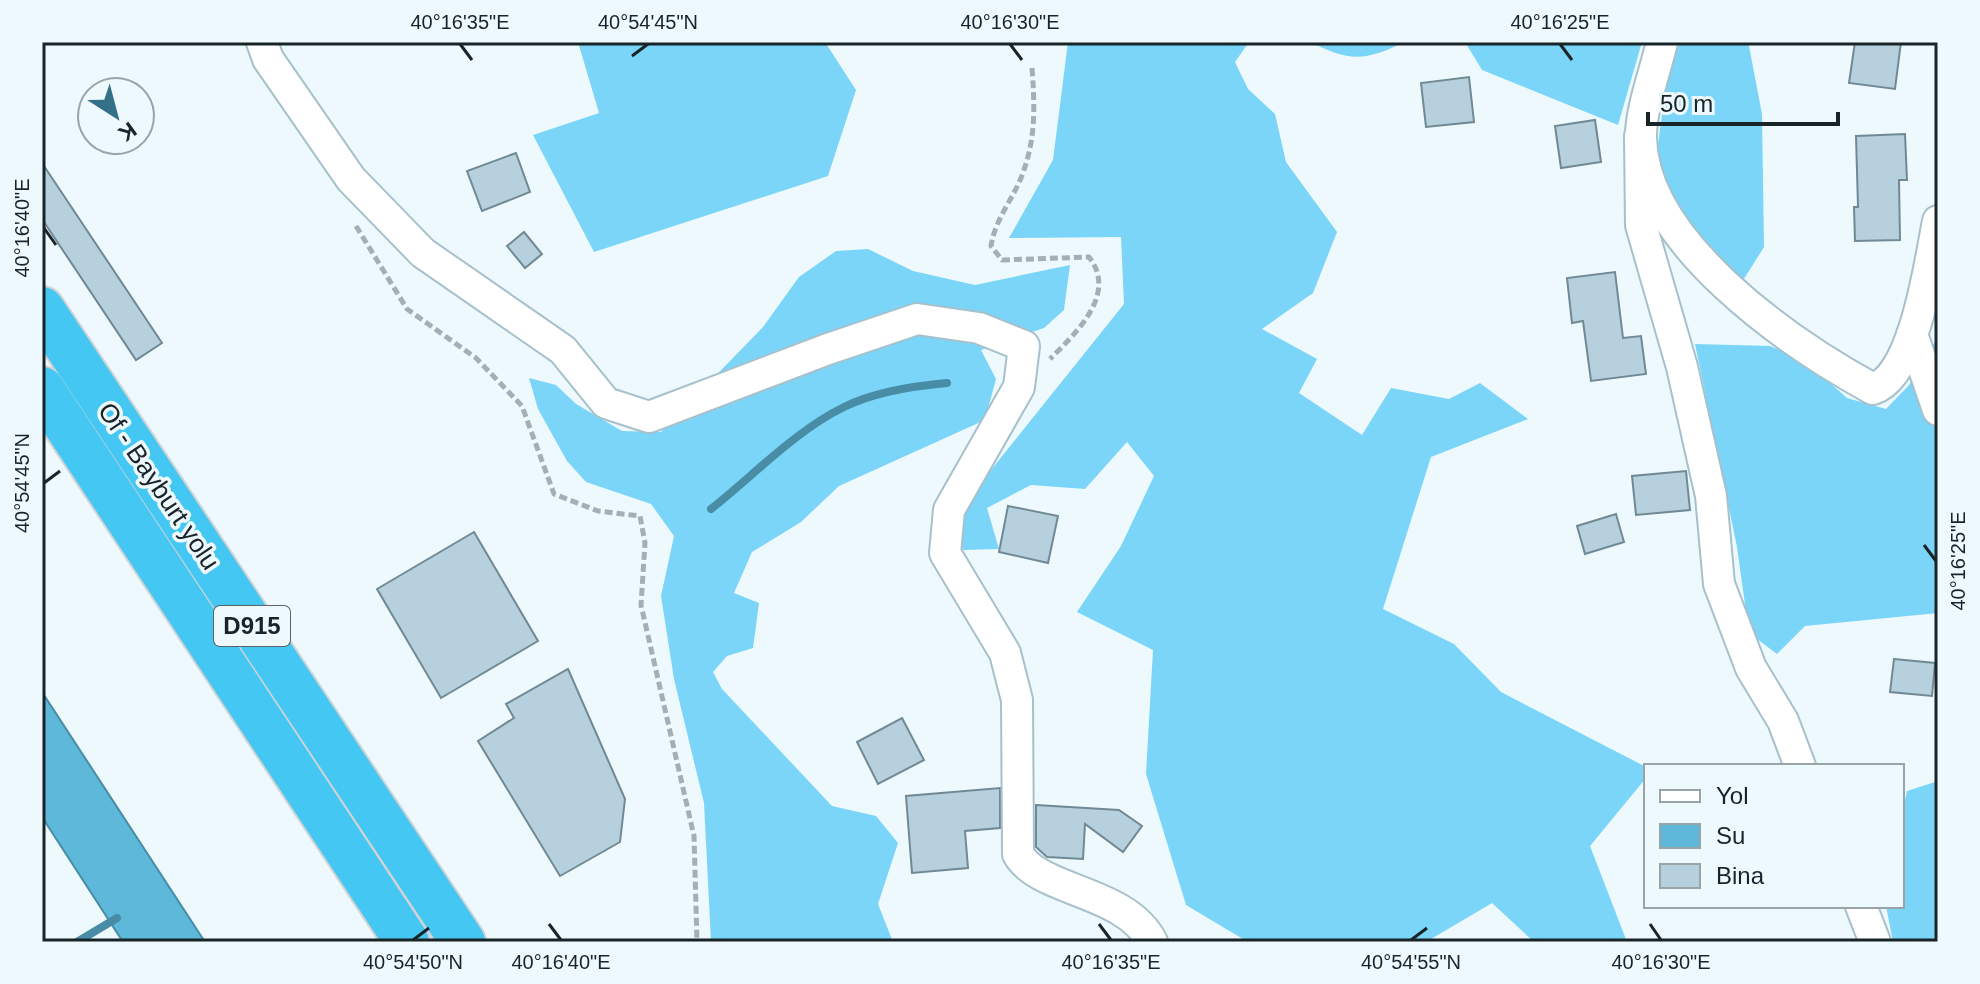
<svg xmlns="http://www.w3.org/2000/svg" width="1980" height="984" font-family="Helvetica,sans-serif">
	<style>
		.forest { fill: #7bd5f8 }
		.water { fill: #5db8da; stroke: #498ca5; stroke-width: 2 }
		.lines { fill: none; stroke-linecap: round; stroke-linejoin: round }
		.stream { stroke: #498ca5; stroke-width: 8 }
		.building { fill: #b6d1dd; stroke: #708994; stroke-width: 2 }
		.street-casing { stroke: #a6c1cc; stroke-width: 34 }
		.highway-casing { stroke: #d1d3d4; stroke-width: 48 }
		.path { stroke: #a3afb3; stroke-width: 5; stroke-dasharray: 8 4; stroke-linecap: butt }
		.street { stroke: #fff; stroke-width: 30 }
		.highway { stroke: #44c7f3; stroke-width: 44 }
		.ticks { fill: none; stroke: #192428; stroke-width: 3 }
		.labels { text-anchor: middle; stroke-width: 7; stroke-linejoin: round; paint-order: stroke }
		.shield { fill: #edf9fd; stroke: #596468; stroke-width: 2 }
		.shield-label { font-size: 24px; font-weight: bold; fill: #192428 }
		.street-label { font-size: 26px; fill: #192428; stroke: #edf9fd }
		.neatline { fill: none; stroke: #192428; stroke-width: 3 }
		.ticks-label { font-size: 20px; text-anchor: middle; fill: #192428 }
	</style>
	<rect width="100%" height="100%" fill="#edf9fd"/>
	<path class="forest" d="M578,42H825L856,90L828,176L594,252L533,135L599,113Z
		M1068,42H1249L1235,62L1248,89L1275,114L1286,162L1337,232L1313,293L1262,329L1317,359L1299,393L1362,435L1391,388L1449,399L1480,383L1528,419L1431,457L1383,609L1454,644L1501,692L1646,767V778L1590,846L1627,942H1534L1492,903L1426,942H1248L1186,905L1146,774L1153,650L1077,612L1121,546L1154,476L1127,442L1085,489L1031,485L987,508L999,549L963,550L955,515L1124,304L1121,237L1009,238L1053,160Z
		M1310,42H1404C1365,62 1348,61 1310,42Z
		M1465,42H1642L1618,125L1482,70Z
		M1672,42H1748L1749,46L1762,114L1764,247L1742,282L1669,199L1656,158Z
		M868,249L913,271L975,285L1070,265L1064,310L1044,328L981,350L996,379L985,420L839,486L801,522L752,552L734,593L759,603L753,648L727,656L713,672L722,689L832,806L876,816L898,843L878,904L893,942H711L704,803L674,679L661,596L674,536L651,504L586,482L567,461L538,409L529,378L556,385L576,404L622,431L661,432L763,327L799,277L836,251Z
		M1938,337V613L1805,626L1777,654L1749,633L1737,547L1695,344L1770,346L1804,360L1847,398L1886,409L1909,385Z
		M1938,781V942H1893L1886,906H1902V813L1907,791Z"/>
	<path class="water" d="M42,692L205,942H123L42,817Z"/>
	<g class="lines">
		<path class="stream" d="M711,509C754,475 795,431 844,407C874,392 913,386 947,383
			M77,942L117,918"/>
	</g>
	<path class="building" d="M1855,42H1901L1895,89L1849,83Z
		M1469,77L1474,122L1426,127L1421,83Z
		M1595,120L1601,162L1561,168L1555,126Z
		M1905,134L1907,180H1899L1900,240L1855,241L1854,207H1858L1856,136Z
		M516,153L530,192L482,211L467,171Z
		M42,163L162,343L136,360L42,219Z
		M524,232L542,254L525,268L507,246Z
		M1615,272L1623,338L1641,336L1646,374L1591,381L1583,321L1572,323L1567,278Z
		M1686,471L1690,510L1636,515L1632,476Z
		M1008,506L1058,516L1048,563L999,552Z
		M1616,514L1624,542L1585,554L1577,526Z
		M474,532L538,641L441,698L377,589Z
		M1894,659L1935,663L1932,696L1890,692Z
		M568,669L625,799L620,842L560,876L478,741L514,718L506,704Z
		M902,718L924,760L878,784L857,742Z
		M1000,788V828L965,831L968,868L912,873L906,796Z
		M1036,805L1119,810L1142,826L1123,852L1085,824L1083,859L1047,857L1036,847Z"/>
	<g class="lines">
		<g class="street-casing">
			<path id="street" d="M262,42L268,59L351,179L423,253L563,350L606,403L649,417L828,349L917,319L979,328L1024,346L1019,387L949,510L945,553L1005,653L1017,700L1018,854C1039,892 1126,890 1152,942
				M1662,42C1656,69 1640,111 1641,138C1643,243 1789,343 1873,389C1915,376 1930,261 1938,221
				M1640,136L1641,225L1682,367L1711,496L1719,584L1751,668L1783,721L1800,766
				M1912,334L1938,410
				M1861,906L1875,942"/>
		</g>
		<g class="highway-casing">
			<path id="highway" d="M42,309L463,942
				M42,389L407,942"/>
		</g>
		<path class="path" d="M1032,68C1035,108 1036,140 1021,178C1011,202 995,220 991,246L1002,260L1089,257C1118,294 1076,333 1050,359
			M356,226L407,309L476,358L522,406L554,494L598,511L640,516L645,543L641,605L694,836L697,942"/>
		<use href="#street" class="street"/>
		<use href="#highway" class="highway"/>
	</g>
	<path class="ticks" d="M460,44L472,60M1010,44L1022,60M1560,44L1572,60M632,56L648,44M44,228L56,245M44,483L60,471M1924,545L1936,561M549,924L561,940M1099,924L1111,940M1650,924L1661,940M413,940L429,928M1411,940L1427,928"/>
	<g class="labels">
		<rect class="shield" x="214" y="606" width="76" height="40" rx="6"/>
		<g class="shield-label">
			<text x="252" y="634">D915</text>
		</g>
		<g class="street-label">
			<text transform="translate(159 486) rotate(56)" y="9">Of - Bayburt yolu</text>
		</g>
	</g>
	<rect width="1980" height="984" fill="none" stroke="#edf9fd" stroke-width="88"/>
	<rect x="1644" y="764" width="260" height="144" fill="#edf9fd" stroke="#98a4a8" stroke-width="2"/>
	<rect x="1660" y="790" width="40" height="12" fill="#ffffff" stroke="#98a4a8" stroke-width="2"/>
	<text x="1716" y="804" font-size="24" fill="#192428">Yol</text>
	<rect x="1660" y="824" width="40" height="24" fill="#5db8da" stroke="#98a4a8" stroke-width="2"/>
	<text x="1716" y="844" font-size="24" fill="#192428">Su</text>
	<rect x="1660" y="864" width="40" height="24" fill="#b6d1dd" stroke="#98a4a8" stroke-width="2"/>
	<text x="1716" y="884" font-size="24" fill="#192428">Bina</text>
	<g transform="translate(116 116) rotate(144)"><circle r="38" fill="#edf9fd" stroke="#98a4a8" stroke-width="2"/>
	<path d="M0-6L14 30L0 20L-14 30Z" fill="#347188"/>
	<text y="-12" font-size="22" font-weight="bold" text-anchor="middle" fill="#192428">K</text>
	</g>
	<path d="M1648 112v12h190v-12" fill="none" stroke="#192428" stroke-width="4"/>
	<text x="1660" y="112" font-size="24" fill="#192428" stroke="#edf9fd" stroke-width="6" paint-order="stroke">50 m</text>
	<rect x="44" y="44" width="1892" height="896" class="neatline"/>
	<g class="ticks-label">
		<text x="460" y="29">40°16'35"E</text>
		<text x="648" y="29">40°54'45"N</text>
		<text x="1010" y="29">40°16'30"E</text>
		<text x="1560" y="29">40°16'25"E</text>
		<text transform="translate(22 228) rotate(-90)" y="7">40°16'40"E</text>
		<text transform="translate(22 483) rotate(-90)" y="7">40°54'45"N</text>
		<text transform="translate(1958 561) rotate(-90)" y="7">40°16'25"E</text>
		<text x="413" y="969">40°54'50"N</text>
		<text x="561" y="969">40°16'40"E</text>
		<text x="1111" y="969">40°16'35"E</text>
		<text x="1411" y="969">40°54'55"N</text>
		<text x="1661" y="969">40°16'30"E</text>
	</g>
</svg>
